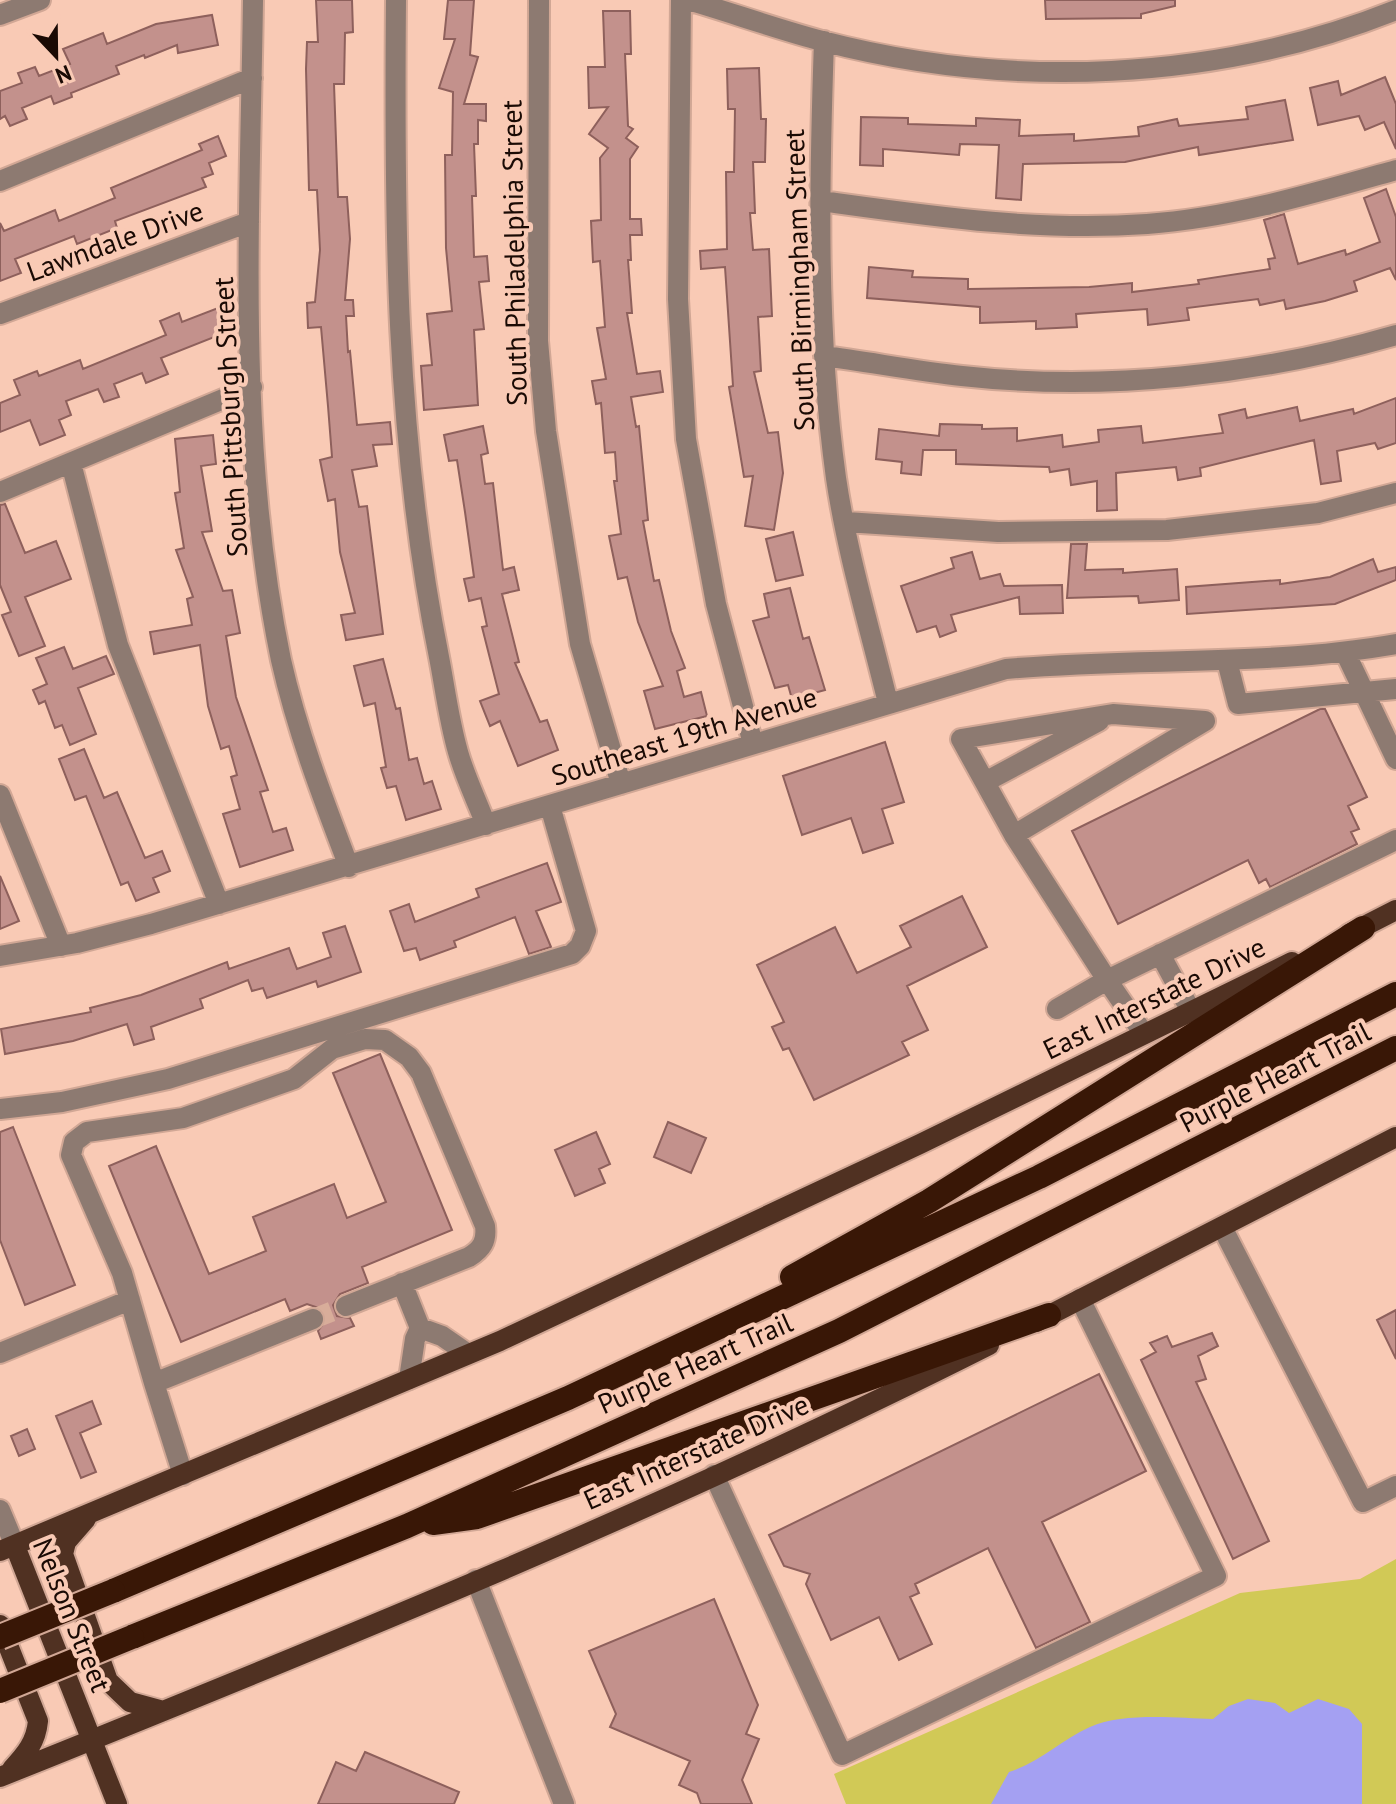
<svg xmlns="http://www.w3.org/2000/svg" width="1396" height="1804" font-family="'PT Sans',sans-serif">
	<style>
		.green { fill: #d1c956 }
		.water { fill: #a4a0f2 }
		.building { fill: #c3918c; stroke: #8e605c; stroke-width: 2 }
		.lines { fill: none; stroke-linecap: round; stroke-linejoin: round }
		.minor-tunnel { stroke: #d8ad9a; stroke-width: 20; stroke-dasharray: 20 10; stroke-linecap: butt }
		.minor-casing { stroke: #d1a795; stroke-width: 24 }
		.major-casing { stroke: #d1a795; stroke-width: 24 }
		.highway-casing { stroke: #d1a795; stroke-width: 28 }
		.minor { stroke: #8d7a71; stroke-width: 20 }
		.major { stroke: #503122; stroke-width: 20 }
		.highway { stroke: #391706; stroke-width: 24 }
		.highway-bridge-casing { stroke: #d1a795; stroke-width: 28; stroke-linecap: butt }
		.highway-bridge { stroke: #391706; stroke-width: 24 }
		.labels { text-anchor: middle; stroke-width: 8; stroke-linejoin: round; paint-order: stroke }
		.street-label { font-size: 28px; fill: #1a0a04; stroke: #f9cab5 }
	</style>
	<rect width="100%" height="100%" fill="#f9cab5"/>
	<path class="green" d="M1396,1559V1804H846L834,1774L1240,1593L1360,1579Z"/>
	<path class="water" d="M1248,1699L1275,1703L1289,1713L1318,1699L1349,1709L1362,1724V1804H991L1009,1772C1039,1763 1061,1740 1090,1727C1123,1712 1177,1718 1213,1719L1229,1706Z"/>
	<path class="building" d="M316,0H352L353,32L345,33L344,84H334L338,197H347L350,239L345,300H353L354,316H346L348,352L350,351L357,425L390,422L392,444L373,445L377,466L352,470L359,507L367,506L383,634L346,640L341,615L355,613L340,552L335,499L328,501L320,460L332,457L328,406L321,327L308,328L307,303L315,302L320,250L317,190H309L306,69L307,42H318Z
		M448,0H474L470,55L478,57L464,104H486V121L478,120V144H474L476,196H472L474,257L487,256L489,281L479,282L484,329L474,330L478,405L424,410L421,366L432,365L427,314L452,311L446,248L445,155H452L453,92L439,88L455,39H444Z
		M1045,0H1175V6L1141,14V18L1046,19Z
		M603,11H630L631,54H625L628,126L633,129L626,138L638,147L630,159V219H641L642,235H630L631,260H628L632,313H627L637,374L660,371L663,392L631,397L636,427L639,426L648,520L643,521L654,581L659,580L671,631L685,668L677,671L684,697L701,692L707,716L655,729L644,691L663,686L638,622L627,577L618,579L609,536L621,534L614,481H617L615,452L605,453L601,403L596,404L592,381L606,379L597,328L605,327L600,261L593,262L591,221L601,220L600,158L608,148L589,134L608,107L589,108L588,67H605Z
		M212,15L218,45L178,53L177,45L145,58L144,55L116,66L119,74L71,93L72,97L54,104L51,96L22,108L27,119L10,126L5,116L0,119V91L22,83L18,73L35,67L39,76L70,64L63,49L103,33L107,44L156,24Z
		M759,68L761,119H766L765,162H753L755,213H750L753,250L769,249L772,316L758,317L761,371L754,372L768,433L778,432L783,473L774,530L745,526L753,476L744,477L729,387L733,386L725,267L701,269L700,251L727,249L726,172H734L735,109H728L727,69Z
		M1385,77L1396,104V149L1384,122L1365,130L1359,116L1318,125L1310,88L1338,81L1341,95Z
		M1285,100L1293,140L1199,155L1198,147L1125,162L1023,164L1021,200L996,198L999,145L960,144L959,155L883,149V166L860,165L861,117L908,118V124L976,126V118L1020,120L1019,136L1074,134V141L1139,136L1138,127L1177,119L1179,126L1248,119L1246,107Z
		M218,136L226,156L209,163L213,174L202,178L206,187L115,221L117,228L77,244L74,236L15,259L21,273L0,281V223L4,231L55,210L59,221L115,198L111,188L202,150L199,144Z
		M1386,189L1396,217V280L1390,268L1354,281L1357,291L1325,301L1286,309L1284,300L1260,305L1258,299L1187,308L1189,320L1148,325L1147,309L1076,314L1077,327L1036,329V321L980,323V307L867,298L869,267L913,271L912,277L968,279V289L1089,287L1132,283V292L1199,284L1198,280L1270,269L1268,259L1275,258L1264,220L1284,214L1298,264L1345,250L1346,255L1380,242L1364,198Z
		M218,308L227,332L161,358L168,374L146,383L142,373L114,384L119,397L104,402L98,389L66,401L71,415L59,420L65,435L40,445L30,420L0,432V403L20,395L14,380L37,371L39,376L80,360L83,369L166,335L160,321L179,313L182,322Z
		M1396,398V443L1378,449L1375,443L1337,451L1341,481L1321,484L1314,440L1200,468L1201,476L1178,480L1176,467L1116,473L1117,510L1097,511V481L1071,485L1069,469L1050,472L1049,467L956,464V450H923L921,475L901,473L902,462L876,459L879,429L939,436L940,424L982,425V429L1017,428V441L1062,435L1063,447L1099,442L1098,430L1141,426L1143,443L1223,433L1219,415L1245,409L1247,418L1297,407L1300,421L1353,409L1354,414Z
		M483,426L488,453L481,455L485,484L493,483L503,570L514,567L519,590L502,594L519,662L515,663L540,722L547,720L558,750L518,766L500,721L490,726L480,701L499,694L482,627L487,626L481,598L469,601L464,579L474,577L465,512L457,460L449,461L444,435Z
		M213,435L216,464L201,466L212,531L202,532L223,591L232,590L240,633L226,636L236,697L268,790L260,792L273,832L286,828L293,850L240,867L223,814L240,809L231,777L237,775L229,746L221,749L208,706L200,645L154,654L150,632L192,625L187,599L193,597L176,550L184,548L175,493L180,492L175,439Z
		M5,504L25,553L56,541L71,579L25,597L45,646L19,656L2,615L11,612L0,585V505Z
		M793,532L803,575L776,581L766,539Z
		M1071,544H1087L1085,570L1123,569V573L1177,569L1179,600L1139,603L1138,596L1067,598Z
		M972,552L980,579L1000,574L1004,586L1062,585L1063,613L1020,614L1019,597L951,615L956,631L940,637L936,626L917,632L901,586L954,568L951,558Z
		M1373,559L1378,572L1396,567V580L1335,604L1187,614L1186,587L1280,580V584L1330,577Z
		M790,588L803,639L809,637L825,690L792,699L788,685L775,688L753,621L769,617L764,594Z
		M64,647L73,669L106,656L114,674L78,688L96,734L70,745L62,725L55,728L45,701L39,704L33,690L47,684L36,658Z
		M383,659L396,709L400,708L409,760L417,758L424,784L432,781L441,809L406,820L396,786L387,788L381,768L386,767L375,703L364,706L354,666Z
		M1320,709H1325L1367,797L1348,806L1359,829L1351,832L1357,844L1270,887L1266,879L1259,883L1248,860L1118,924L1072,831Z
		M885,742L904,802L882,809L893,843L863,853L851,818L802,835L783,776Z
		M84,749L104,798L117,792L145,858L162,851L170,871L153,878L159,892L136,901L128,882L121,885L86,796L75,800L59,759Z
		M547,863L561,902L536,911L551,947L529,954L515,917L454,941L456,947L420,960L416,948L404,951L390,911L409,904L415,922L479,897L476,889Z
		M0,876L19,921L0,929Z
		M962,896L987,947L907,986L928,1030L902,1042L909,1055L814,1100L789,1048L783,1050L772,1027L784,1022L757,965L835,927L857,973L911,947L900,926Z
		M345,926L361,972L318,987L316,981L267,998L263,988L252,991L248,980L200,999L203,1008L151,1027L154,1039L134,1045L127,1024L73,1041L5,1054L1,1029L91,1012L90,1008L141,995L227,962L229,969L289,948L297,969L331,957L323,933Z
		M380,1054L452,1230L362,1267L368,1283L340,1294L333,1305L337,1316L350,1318L354,1326L321,1339L318,1331L326,1320L322,1309L307,1304L290,1311L285,1299L181,1342L109,1166L156,1146L209,1274L266,1251L253,1217L334,1184L347,1218L386,1202L333,1073Z
		M668,1122L706,1138L691,1173L654,1157Z
		M13,1127L75,1285L25,1305L0,1240V1132Z
		M596,1132L610,1164L599,1169L605,1183L575,1196L555,1150Z
		M1396,1310V1359L1377,1320Z
		M1212,1333L1218,1346L1198,1356L1206,1379L1196,1382L1269,1541L1233,1559L1141,1360L1156,1352L1150,1343L1167,1336L1172,1347Z
		M1099,1374L1146,1471L1042,1522L1090,1622L1036,1648L988,1548L915,1584L919,1593L910,1597L932,1644L899,1660L879,1617L831,1640L806,1584L810,1574L784,1566L769,1535Z
		M92,1401L101,1424L80,1433L96,1472L81,1478L56,1416Z
		M27,1429L35,1449L19,1456L11,1436Z
		M714,1599L758,1705L746,1734L759,1739L742,1780L752,1804H701L697,1793L679,1785L690,1761L610,1727L616,1714L589,1651Z
		M365,1752L459,1792L454,1804H318L336,1762L356,1771Z"/>
	<g class="lines">
		<path class="minor-tunnel" d="M313,1319L346,1306"/>
		<g class="minor-casing">
			<path id="minor" d="M253,0C250,219 236,444 281,660C297,731 323,799 349,867
				M396,0C394,221 395,439 439,657C445,688 449,721 458,752C465,777 477,801 486,825
				M539,0L538,341L546,431L580,644L621,784
				M681,0L678,299L686,439L716,604L753,744
				M688,0C732,13 777,29 822,41C1009,90 1216,82 1396,10
				M0,15L40,0
				M824,41C819,186 816,334 836,478C847,553 870,629 888,703
				M0,181L252,78
				M821,201C930,216 1037,232 1147,224C1232,218 1315,193 1396,170
				M0,314L249,222
				M824,356C870,362 916,371 962,376C1106,392 1258,375 1396,335
				M71,463L118,645L219,904
				M0,492L252,387
				M846,522L998,532L1167,530L1318,513L1396,493
				M1345,652L1396,759
				M1227,661L1238,704L1396,689
				M985,782L1099,721
				M0,795L61,946
				M1014,835L1205,721L1113,714L961,739L1014,835L1107,980L1396,840
				M1160,954L1191,1011
				M0,956L77,943L151,924L1006,669C1136,657 1267,667 1396,644
				M1057,1009L1107,980L1144,1034
				M0,1109L62,1102L168,1079L572,954L580,946L586,931L550,806
				M1222,1227L1363,1502L1396,1486
				M402,1283L420,1328
				M313,1319L154,1383L122,1273L71,1155L74,1142L87,1132L183,1118L294,1079L332,1049L365,1039L385,1040L409,1057L421,1073L485,1226C487,1241 482,1249 469,1257L346,1306
				M0,1353L130,1300
				M409,1379L415,1339L420,1328L442,1336L468,1354
				M154,1383L183,1475
				M714,1475L842,1755L1216,1576L1080,1299
				M0,1510L15,1546
				M476,1580L564,1804"/>
		</g>
		<g class="major-casing">
			<path id="major" d="M1349,934L1396,910
				M1036,1322L1396,1137
				M86,1519L66,1542L63,1554L108,1681L130,1702L163,1711
				M15,1546L117,1804
				M0,1551L500,1341L920,1144L1292,962
				M0,1625L38,1721C36,1742 26,1754 12,1769
				M0,1777C333,1643 668,1507 989,1345"/>
		</g>
		<g class="highway-casing">
			<path id="highway" d="M792,1277L929,1201L1363,928
				M433,1523L477,1517L1049,1315
				M113,1591L568,1398L1039,1177L1396,994
				M132,1637L407,1526L839,1331L1396,1048"/>
		</g>
		<use href="#minor" class="minor"/>
		<use href="#major" class="major"/>
		<use href="#highway" class="highway"/>
		<g class="highway-bridge-casing">
			<path id="highway-bridge" d="M0,1637L113,1591
				M0,1691L132,1637"/>
		</g>
		<use href="#highway-bridge" class="highway-bridge"/>
	</g>
	<g class="labels">
		<g class="street-label">
			<text transform="translate(115 241) rotate(-20)" y="10">Lawndale Drive</text>
			<text transform="translate(514 253) rotate(-91)" y="10">South Philadelphia Street</text>
			<text transform="translate(799 280) rotate(-92)" y="10">South Birmingham Street</text>
			<text transform="translate(230 417) rotate(-93)" y="10">South Pittsburgh Street</text>
			<text transform="translate(684 736) rotate(-17)" y="10">Southeast 19th Avenue</text>
			<text transform="translate(1154 998) rotate(-26)" y="10">East Interstate Drive</text>
			<text transform="translate(1275 1077) rotate(-27)" y="10">Purple Heart Trail</text>
			<text transform="translate(695 1363) rotate(-24)" y="10">Purple Heart Trail</text>
			<text transform="translate(696 1452) rotate(-24)" y="10">East Interstate Drive</text>
			<text transform="translate(72 1615) rotate(68)" y="10">Nelson Street</text>
		</g>
	</g>
	<g transform="translate(56 56) rotate(158)" stroke="#f9cab5" stroke-width="6" paint-order="stroke">
	<path d="M0-6L14 30L0 20L-14 30Z" fill="#1a0a04"/>
	<text y="-12" font-size="22" font-weight="bold" text-anchor="middle" fill="#1a0a04">N</text>
	</g>
</svg>
